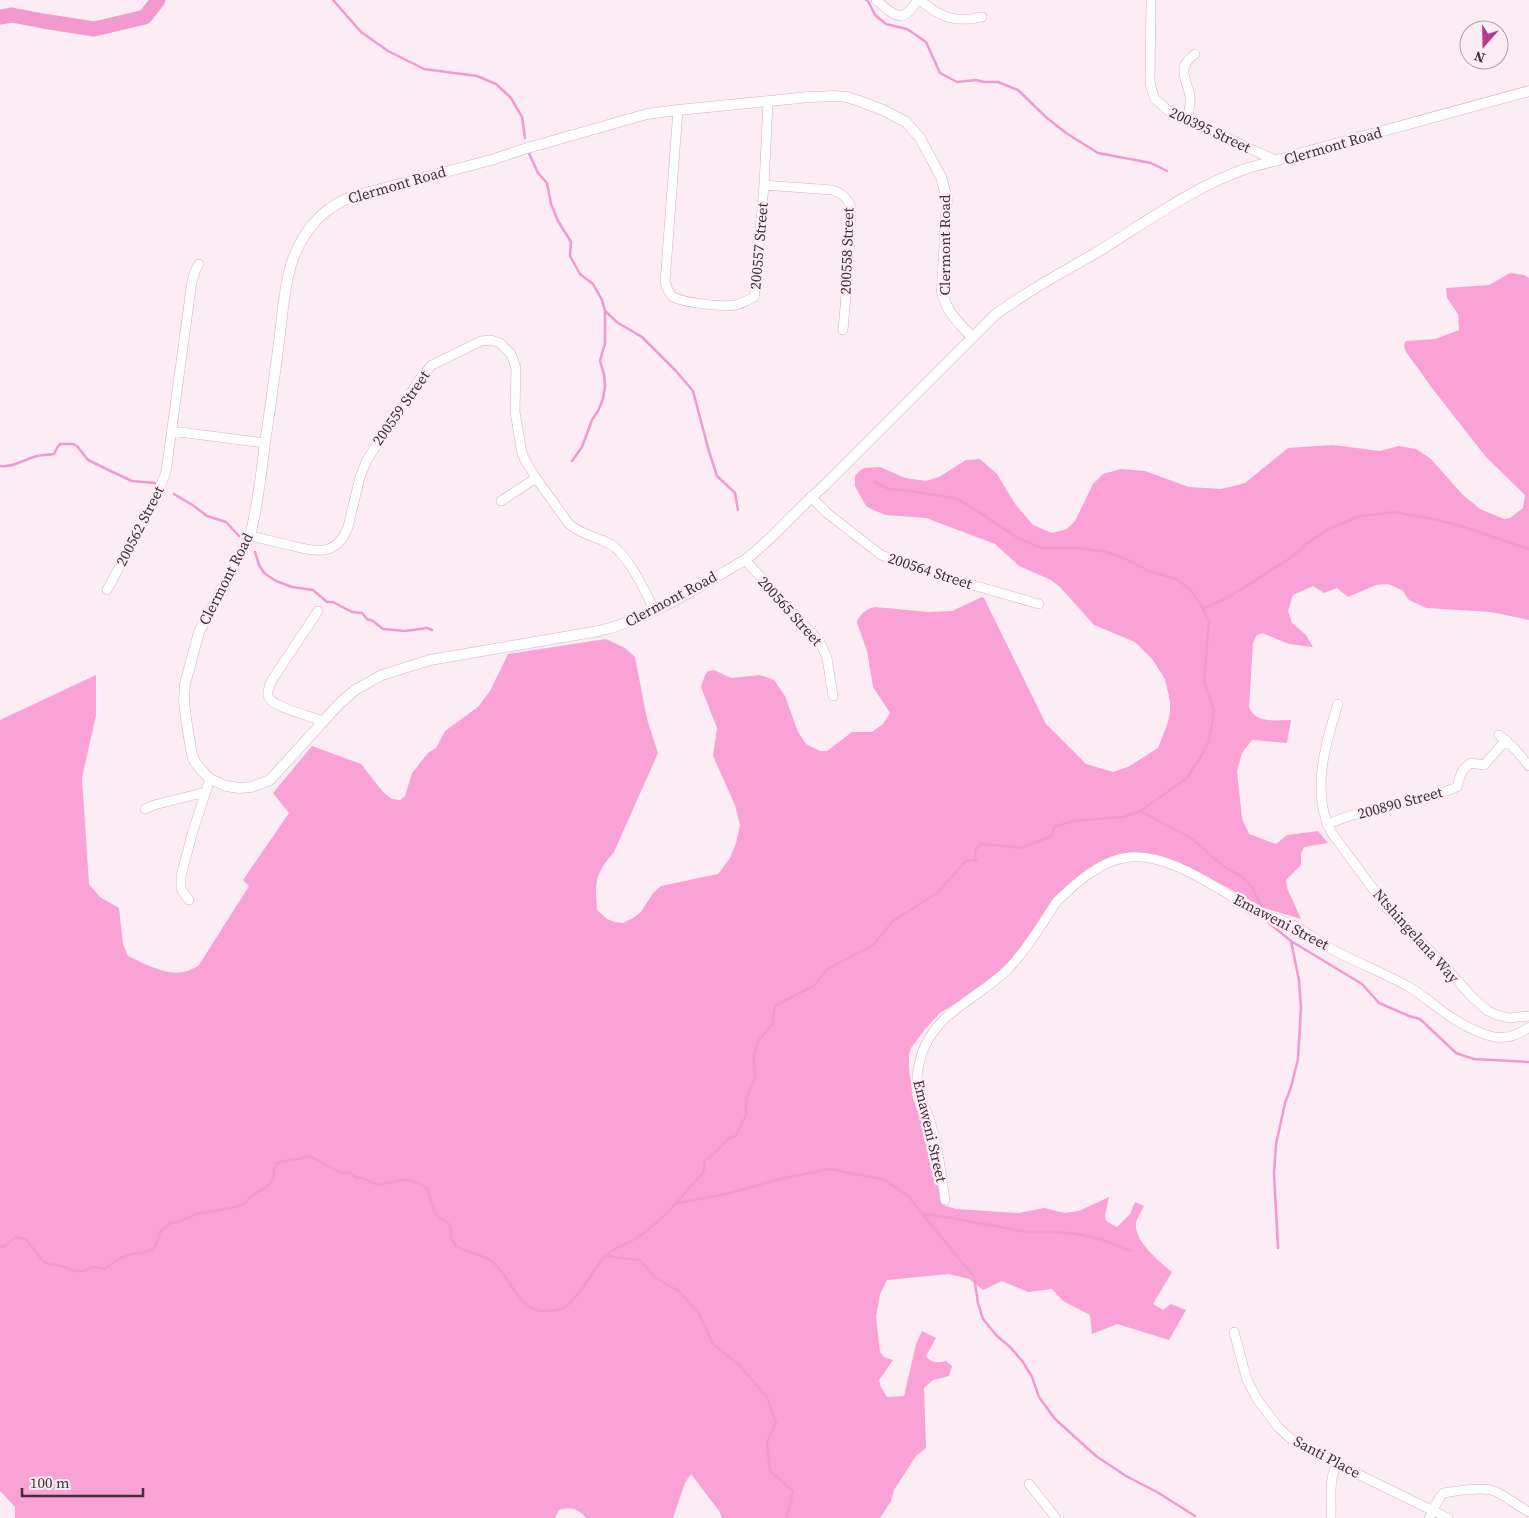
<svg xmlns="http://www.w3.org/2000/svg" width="1529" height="1518" font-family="'Source Serif 4',serif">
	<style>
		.forest { fill: #faa1d6 }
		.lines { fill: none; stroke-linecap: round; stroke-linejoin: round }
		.stream { stroke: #f29acf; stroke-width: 2.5 }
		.river { stroke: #f29acf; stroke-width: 15 }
		.minor-casing { stroke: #d4b1c5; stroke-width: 10 }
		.tertiary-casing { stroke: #d4b1c5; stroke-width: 11 }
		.minor { stroke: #fff; stroke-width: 9 }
		.tertiary { stroke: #fff; stroke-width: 10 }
		.labels { text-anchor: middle; stroke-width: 5; stroke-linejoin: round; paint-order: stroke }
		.street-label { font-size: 15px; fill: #3f3139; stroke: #fcedf5 }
	</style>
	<rect width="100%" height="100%" fill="#fcedf5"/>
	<path class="forest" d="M1510,273L1524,275L1529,278V620L1491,612L1426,608L1409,600L1402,590L1388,584L1376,585L1348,597L1337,588L1324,593L1313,586L1293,595L1288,611L1292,623L1306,635L1313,647L1289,644L1262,633L1256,636L1253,643L1249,707C1256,724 1275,720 1291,720L1287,743L1252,740L1242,753L1237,771L1242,819L1249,834L1276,844L1287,835L1318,831L1328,843L1304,847L1301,854V865L1286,880L1287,888L1301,919L1264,908L1223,885L1175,863L1136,852L1109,857L1092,866L1065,888L1030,938L1002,969L974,992L940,1013L925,1029L911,1048L909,1055V1067L913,1099L930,1143L943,1205L956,1209L1019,1213L1044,1208L1065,1213L1079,1211L1109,1197L1105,1215L1106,1221L1117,1227L1130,1214L1135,1202L1144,1206C1142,1211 1136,1219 1136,1224C1134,1241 1160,1262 1172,1272L1153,1304L1163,1310L1171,1304L1186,1310L1169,1340L1117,1324L1092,1334L1090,1315L1063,1301L1052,1289L1028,1292L1002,1281L983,1290L969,1279L949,1274L887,1280L880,1294L876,1317L880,1352L884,1357L893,1360L879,1380L881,1387L887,1397L904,1396L916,1344L922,1331L936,1338L926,1356C931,1363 938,1363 946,1361L952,1366L949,1376L933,1380L924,1388L926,1448L916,1456L894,1490L891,1501L880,1518H722L719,1511L691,1474L685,1483L673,1518H586C578,1508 571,1507 559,1510L555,1518H15V1507L0,1491V720L96,675V715L82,778L89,884L100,897L119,908L123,944L128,956C152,967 175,982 199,965L249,886L243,880L289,813L273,793L312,746L361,764L383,792L392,799L400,800L405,796L412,773L428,753L436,748L445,731L478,707L490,691L508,654L606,639L625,648L635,657L647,719L658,753L614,852C595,874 595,882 597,910L607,919L615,922L623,923L633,918L641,912L653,893L661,886L718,874L730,858L736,843L740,825L735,805L713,756L717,728L701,687L705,675L708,671L714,670L731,678L760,675L774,680L785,696L798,732L806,744L820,751H827L852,732H872L883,724L890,713L873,687L867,651L857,623V621C862,613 866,609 875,607L928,612L952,611L982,597L984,598L1046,724L1086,764L1113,772L1128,767L1158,748L1167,725L1170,713V701L1165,679L1152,659L1135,642L1094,625L1060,587L1051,580L1019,566L995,544L926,518L886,515L873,510L866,506L855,486V476L859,471L864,468L880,467L905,478L926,481L939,477L966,460L980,459L997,474L1015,504L1033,525L1052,533L1067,529L1075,521L1093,484L1103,474L1121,469L1145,471L1189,487L1221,489L1245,483L1288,448L1333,445L1380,451L1399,446L1416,449L1431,459L1462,494L1480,509L1504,519L1510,518L1523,508L1525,495L1486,457L1435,392L1406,352L1404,346L1405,342L1407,341L1435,339L1459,330L1458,314L1447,298L1446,288L1489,285Z"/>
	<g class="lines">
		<path class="stream" d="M333,0L361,32L388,51L424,69L477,76L496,84L511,98L522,117L525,138
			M866,0L868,1L875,15L886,24L907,29L926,42L940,73L957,82L976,80L984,82H998L1018,90L1047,118L1066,133L1098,153L1151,163L1167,171
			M528,151L538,173L547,183L551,204L558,221L571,242L570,256L580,274L593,284L602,300L605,311L618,323L642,337L676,371L693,391L708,448L717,476L735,493L738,510
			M572,461L582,447L592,420L598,411L603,399L605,386L604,374L600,361L605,343V312
			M0,466C11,468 24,460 34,457C39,455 48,455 54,454L57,448L60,444H73L77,446L88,460L119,475L132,481L155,483
			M174,494L194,506L207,516L226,522L239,536
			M255,552L259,565L264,573L276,581L292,587L313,590L327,602H333L352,612L362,613L367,619L373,621L383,629L405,631L427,628L432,630
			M1203,609L1232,595L1292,557L1306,544L1329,529L1360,516L1395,512L1433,519L1458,525L1529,549
			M1140,811L1191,838L1223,866L1242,877L1252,887L1264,912
			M1267,919L1269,923L1291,941L1362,984L1379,1003L1409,1016L1420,1019L1456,1053L1474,1059L1529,1062
			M678,1203L726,1194L780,1179L830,1169L885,1180L908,1196L974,1277L978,1303L983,1319L996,1335L1010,1347L1023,1362L1032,1377L1039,1397L1055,1419L1096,1456L1126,1476L1157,1492L1195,1516
			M924,1214L951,1218L1027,1232H1058L1078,1234L1103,1240L1131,1251
			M0,1246L3,1247L16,1237L26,1239L41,1259L46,1263L62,1266L74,1271H84L92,1267L105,1269C112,1264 120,1256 129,1255C148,1251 156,1255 160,1232L171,1223L179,1222L196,1214L236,1207L244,1204L251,1196L269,1185L274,1177V1170L277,1163C289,1159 299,1160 310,1156L341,1173L349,1172L357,1178H363L377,1185L401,1180H410L420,1184L427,1189L435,1213L441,1219L447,1222L451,1227C448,1254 473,1249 490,1260C510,1273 516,1310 543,1311C549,1311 560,1310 565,1307C574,1302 590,1277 596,1268C599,1264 601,1259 605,1256C614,1247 628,1244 638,1237C660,1222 679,1201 695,1181C697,1178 702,1175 703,1173C705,1170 704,1164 704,1161L714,1154L729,1138L736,1136L746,1115V1099L755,1078L754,1056L758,1041L772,1024L775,1006L815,985L826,970L873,945L893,921L937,893L966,861L977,860L975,856L976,849L982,844L1021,848L1052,836L1054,827L1073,821L1123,817L1140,811L1186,779L1199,760L1209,741L1214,711L1204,681L1209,621L1199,602L1190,589L1176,579L1149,571L1128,560L1107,552L1079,548H1041L1018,538L976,510L955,498L909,491L889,489L874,482
			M1278,1248L1274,1173L1276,1144L1285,1103L1291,1087L1298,1059L1301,1007L1299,980L1291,941
			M605,1256L640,1260L656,1278L680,1292L699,1314L713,1344L740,1366L767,1397L776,1423L767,1442L770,1471L793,1491L787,1518"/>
		<path class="river" d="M0,17L12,15L43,21L94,29L145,17L158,0"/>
		<g class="minor-casing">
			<path id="minor" d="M876,0C894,15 903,26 917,0
				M920,0C941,18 955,23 982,17
				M1151,0L1150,81L1151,87L1155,99L1170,112L1223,136L1277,161
				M678,110L665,282C667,287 668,292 672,296C681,303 724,307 735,305C742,304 748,300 754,297L755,292L764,185L768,102
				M1187,120C1189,112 1191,104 1190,96C1186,77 1176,68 1195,54
				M764,185L832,190C843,194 847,197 851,208L848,272L843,330
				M172,431L265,443
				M811,497L827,513L881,555L955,580L1039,604
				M501,501L536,478
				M250,536C263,539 276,542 289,545C315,552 337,557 348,527L360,477L367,460L421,377L432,365L481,341L491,340L500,343L511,354L516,368L515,412L522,453L525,460L536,478L569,524C580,534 597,537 610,544C629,555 645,592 655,611
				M745,560L820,642L827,658L833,696
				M107,590L154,502L166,472L192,281L196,269L199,264
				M318,611L272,680C270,685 267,690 268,696C271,707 313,717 323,721
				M1338,704C1325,744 1311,793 1331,832L1388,909L1440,961L1472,997L1488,1011L1497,1015L1509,1018L1529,1016
				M1499,735L1515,749L1529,766
				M145,809L154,805L206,792
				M1327,825C1368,805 1416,805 1457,787C1460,776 1461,769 1471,763L1484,765L1506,740
				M189,900L181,889V876L193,831L210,779
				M945,1200C941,1173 938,1145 929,1118C925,1105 916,1093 917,1079C917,1070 920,1061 922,1053C938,1010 978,999 1008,969C1027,949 1042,924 1057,901C1077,882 1102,859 1130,857C1163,854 1201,878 1228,894C1236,900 1244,906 1253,911C1265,916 1278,918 1289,923C1303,929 1315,939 1328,947C1354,962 1383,972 1409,987C1419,993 1428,1000 1437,1007C1452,1019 1471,1030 1490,1036C1504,1040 1517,1036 1529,1027
				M1234,1332L1247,1380L1257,1399L1278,1427L1290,1438L1304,1447L1337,1464L1448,1518
				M1029,1484L1056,1518
				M1331,1518C1332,1499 1328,1481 1337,1464
				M1429,1518C1434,1511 1437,1498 1444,1493C1454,1491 1482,1487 1491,1490C1505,1494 1517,1506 1529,1512"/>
		</g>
		<g class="tertiary-casing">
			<path id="tertiary" d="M972,337C958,322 946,312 942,291L947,199L941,177L920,138L906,122L883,110L859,101L847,97L835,96L809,97L678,110L647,114L524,149L491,160L354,196C325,206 306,227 294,256C284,283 283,313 279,341C275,375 270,409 265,443C261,474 258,505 250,536L199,632L185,684L184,701L186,719L192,755L195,762L204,773L210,779L226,786L239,788L251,787L270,780L339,704L355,690L382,675L430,660L599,631C652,618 698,587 745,560C774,538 796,510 824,486L996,314C1027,291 1061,273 1094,254C1144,224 1192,187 1248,168L1529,91"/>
		</g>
		<use href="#minor" class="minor"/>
		<use href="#tertiary" class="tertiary"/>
	</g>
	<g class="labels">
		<g class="street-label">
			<text transform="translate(1210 130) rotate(25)" y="5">200395 Street</text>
			<text transform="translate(1333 146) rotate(-16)" y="5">Clermont Road</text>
			<text transform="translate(397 185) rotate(-16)" y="5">Clermont Road</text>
			<text transform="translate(945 245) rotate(-90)" y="5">Clermont Road</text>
			<text transform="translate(759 246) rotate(-85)" y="5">200557 Street</text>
			<text transform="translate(847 251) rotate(-88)" y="5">200558 Street</text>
			<text transform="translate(401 408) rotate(-55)" y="5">200559 Street</text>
			<text transform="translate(140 526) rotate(-63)" y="5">200562 Street</text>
			<text transform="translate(930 571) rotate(18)" y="5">200564 Street</text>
			<text transform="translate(226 579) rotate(-63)" y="5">Clermont Road</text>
			<text transform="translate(671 599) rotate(-28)" y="5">Clermont Road</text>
			<text transform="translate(790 611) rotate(48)" y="5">200565 Street</text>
			<text transform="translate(1400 803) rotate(-15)" y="5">200890 Street</text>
			<text transform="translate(1281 922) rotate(27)" y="5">Emaweni Street</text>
			<text transform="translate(1416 936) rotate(48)" y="5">Ntshingelana Way</text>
			<text transform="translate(930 1131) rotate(77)" y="5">Emaweni Street</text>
			<text transform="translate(1327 1457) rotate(28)" y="5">Santi Place</text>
		</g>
	</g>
	<g transform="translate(1484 45) rotate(200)"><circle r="24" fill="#fcedf5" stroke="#b0a2aa"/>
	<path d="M0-4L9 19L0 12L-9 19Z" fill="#b53b8d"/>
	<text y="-8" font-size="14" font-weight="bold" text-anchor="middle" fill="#3f3139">N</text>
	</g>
	<path d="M22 1488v8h121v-8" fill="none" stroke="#3f3139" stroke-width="2.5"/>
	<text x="30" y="1488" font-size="15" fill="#3f3139" stroke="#fcedf5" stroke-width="4" paint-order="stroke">100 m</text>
</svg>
